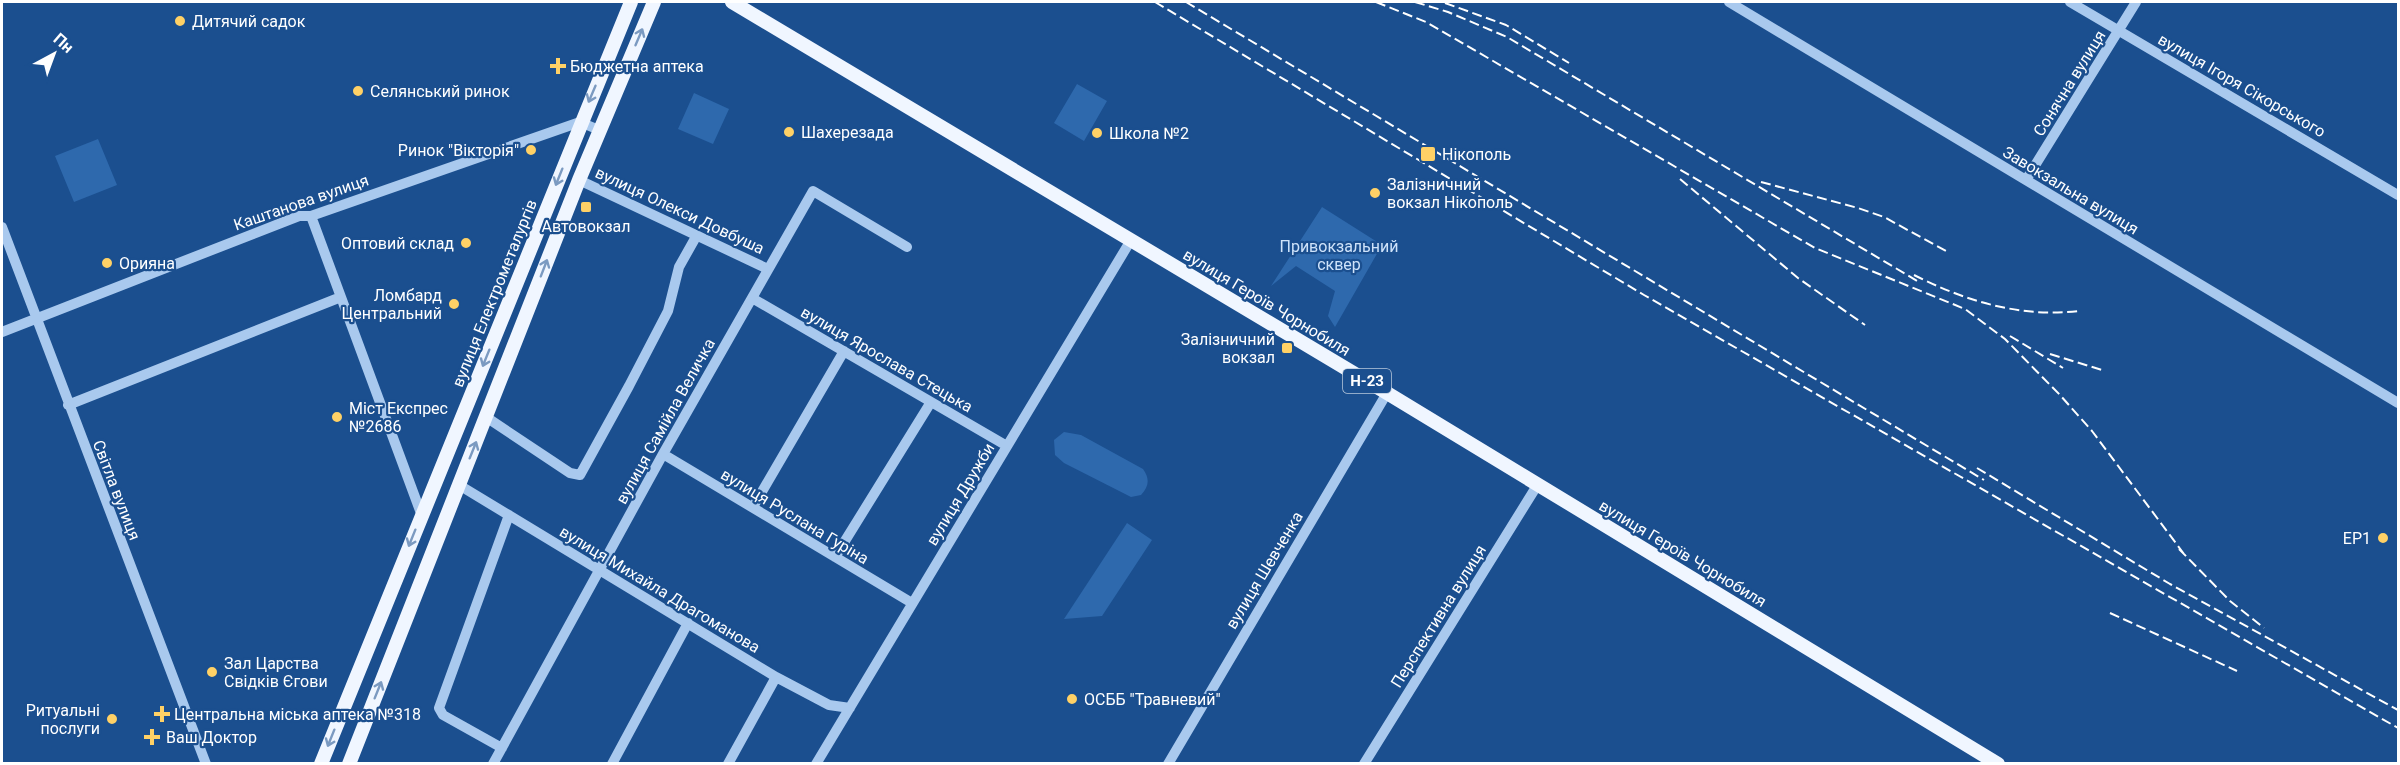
<svg xmlns="http://www.w3.org/2000/svg" width="2400" height="765" font-family="Roboto,sans-serif">
	<style>
		.green { fill: #2e69ad }
		.lines { fill: none; stroke-linecap: round; stroke-linejoin: round }
		.minor { stroke: #a9c9ee; stroke-width: 10 }
		.major { stroke: #f0f6ff; stroke-width: 14 }
		.rail { stroke: #fff; stroke-width: 2; stroke-dasharray: 10 4.5; stroke-linecap: butt }
		.oneway { stroke: #7b9ac1 }
		.poi-dot { fill: #ffd166; stroke: #1b4f8f; stroke-width: 2 }
		.labels { text-anchor: middle; stroke-width: 4.5; stroke-linejoin: round; paint-order: stroke }
		.shield { fill: #1b4f8f; stroke: #bbcadd; stroke-width: 1.5 }
		.shield-label { font-size: 15px; font-weight: bold; fill: #fff }
		.poi-label { font-size: 16px; fill: #fff; stroke: #1b4f8f; text-anchor: start }
		.street-label { font-size: 16px; fill: #fff; stroke: #1b4f8f }
		.park-label { font-size: 16px; fill: #cfe3fa; stroke: #1b4f8f }
	</style>
	<rect width="100%" height="100%" fill="#1b4f8f"/>
	<path class="green" d="M1077,84L1107,101L1084,141L1054,123Z
		M694,93L729,109L713,144L678,129Z
		M98,139L117,185L74,202L55,156Z
		M1322,207L1382,245L1335,327L1328,316L1335,291L1296,266L1271,286Z
		M1064,432L1081,435L1143,469C1150,479 1149,486 1141,495L1131,497L1064,463L1055,455L1054,440Z
		M1127,523L1152,540L1102,616L1064,619Z"/>
	<g class="lines">
		<path class="minor" d="M1729,2L2398,403
			M2070,2L2398,195
			M579,180L768,269
			M2026,180L2136,2
			M311,216L422,516
			M2,227L206,764
			M752,298L1007,446
			M2,332L299,216H311L580,122L599,130
			M68,405L341,297
			M486,417L570,473L580,475L629,386L668,311L679,267L697,235
			M663,454L912,603
			M459,485L776,677L829,705L850,708
			M753,507L844,351
			M835,557L931,402
			M502,748L443,715L439,708L509,515
			M493,764L663,454L813,191L907,247
			M612,764L688,623
			M728,764L776,677
			M816,764L1131,240
			M1168,764L1387,393
			M1364,764L1538,484"/>
		<path class="major" d="M732,2L1387,393L1998,764
			M321,764L631,2
			M349,764L579,180L654,2"/>
		<path class="rail" d="M1155,2L1644,295L2398,728
			M1186,2L1984,480
			M1376,2L1426,22L1815,248L1965,309L2005,339L2060,395L2092,431L2184,554
			M1415,2L1448,12L1507,37L1919,282
			M1445,3L1506,25L1569,63
			M1680,179L1798,278L1865,325
			M1761,182L1858,208L1884,217L1946,251
			M1914,275C1965,301 2021,318 2079,311
			M2010,336L2063,368
			M2050,354L2102,370
			M1977,468L2170,584L2398,710
			M2179,549L2230,601L2264,628
			M2110,613L2237,671"/>
	</g>
	<defs><path id="oneway-shaft" d="M-6 0H5M1.5-3L5.5 0L1.5 3" fill="none" stroke-width="1.6" stroke-linecap="round" stroke-linejoin="round" transform="scale(1.5)"/></defs>
	<g class="oneway">
		<use href="#oneway-shaft" transform="translate(639 37) rotate(-67)"/>
		<use href="#oneway-shaft" transform="translate(592 94) rotate(113)"/>
		<use href="#oneway-shaft" transform="translate(559 177) rotate(112)"/>
		<use href="#oneway-shaft" transform="translate(544 268) rotate(-69)"/>
		<use href="#oneway-shaft" transform="translate(486 358) rotate(112)"/>
		<use href="#oneway-shaft" transform="translate(473 450) rotate(-68)"/>
		<use href="#oneway-shaft" transform="translate(412 538) rotate(112)"/>
		<use href="#oneway-shaft" transform="translate(378 690) rotate(-68)"/>
		<use href="#oneway-shaft" transform="translate(331 738) rotate(112)"/>
	</g>
	<g class="poi-dot">
		<circle cx="180" cy="21" r="6"/>
		<path d="M555 57h6v6h6v6h-6v6h-6v-6h-6v-6h6z"/>
		<circle cx="358" cy="91" r="6"/>
		<circle cx="789" cy="132" r="6"/>
		<circle cx="1097" cy="133" r="6"/>
		<circle cx="531" cy="150" r="6"/>
		<rect x="1420" y="146" width="16" height="16" rx="3"/>
		<circle cx="1375" cy="193" r="6"/>
		<rect x="580" y="201" width="12" height="12" rx="3"/>
		<circle cx="466" cy="243" r="6"/>
		<circle cx="107" cy="263" r="6"/>
		<circle cx="454" cy="304" r="6"/>
		<rect x="1281" y="342" width="12" height="12" rx="3"/>
		<circle cx="337" cy="417" r="6"/>
		<circle cx="2383" cy="538" r="6"/>
		<circle cx="212" cy="672" r="6"/>
		<circle cx="1072" cy="699" r="6"/>
		<path d="M159 705h6v6h6v6h-6v6h-6v-6h-6v-6h6z"/>
		<circle cx="112" cy="719" r="6"/>
		<path d="M149 728h6v6h6v6h-6v6h-6v-6h-6v-6h6z"/>
	</g>
	<g class="labels">
		<rect class="shield" x="1343" y="369" width="48" height="24" rx="4.5"/>
		<g class="shield-label">
			<text x="1367" y="386">Н-23</text>
		</g>
		<g class="poi-label">
			<text x="192" y="27">Дитячий садок</text>
			<text x="570" y="72">Бюджетна аптека</text>
			<text x="370" y="97">Селянський ринок</text>
			<text x="801" y="138">Шахерезада</text>
			<text x="1109" y="139">Школа №2</text>
			<text x="519" y="156" text-anchor="end">Ринок "Вікторія"</text>
			<text x="1442" y="160">Нікополь</text>
			<text x="1387" y="190">Залізничний<tspan x="1387" dy="18">вокзал Нікополь</tspan></text>
			<text x="586" y="232" text-anchor="middle">Автовокзал</text>
			<text x="454" y="249" text-anchor="end">Оптовий склад</text>
			<text x="119" y="269">Орияна</text>
			<text x="442" y="301" text-anchor="end">Ломбард<tspan x="442" dy="18">Центральний</tspan></text>
			<text x="1275" y="345" text-anchor="end">Залізничний<tspan x="1275" dy="18">вокзал</tspan></text>
			<text x="349" y="414">Міст Експрес<tspan x="349" dy="18">№2686</tspan></text>
			<text x="2371" y="544" text-anchor="end">ЕР1</text>
			<text x="224" y="669">Зал Царства<tspan x="224" dy="18">Свідків Єгови</tspan></text>
			<text x="1084" y="705">ОСББ "Травневий"</text>
			<text x="100" y="716" text-anchor="end">Ритуальні<tspan x="100" dy="18">послуги</tspan></text>
			<text x="174" y="720">Центральна міська аптека №318</text>
			<text x="166" y="743">Ваш Доктор</text>
		</g>
		<g class="street-label">
			<text transform="translate(2069 83) rotate(-58)" y="6">Сонячна вулиця</text>
			<text transform="translate(2242 85) rotate(30)" y="6">вулиця Ігоря Сікорського</text>
			<text transform="translate(2071 190) rotate(31)" y="6">Завокзальна вулиця</text>
			<text transform="translate(301 202) rotate(-19)" y="6">Каштанова вулиця</text>
			<text transform="translate(680 210) rotate(25)" y="6">вулиця Олекси Довбуша</text>
			<text transform="translate(494 293) rotate(-68)" y="6">вулиця Електрометалургів</text>
			<text transform="translate(1267 302) rotate(31)" y="6">вулиця Героїв Чорнобиля</text>
			<text transform="translate(887 359) rotate(30)" y="6">вулиця Ярослава Стецька</text>
			<text transform="translate(665 421) rotate(-61)" y="6">вулиця Самійла Величка</text>
			<text transform="translate(117 490) rotate(69)" y="6">Світла вулиця</text>
			<text transform="translate(960 494) rotate(-59)" y="6">вулиця Дружби</text>
			<text transform="translate(795 516) rotate(31)" y="6">вулиця Руслана Гуріна</text>
			<text transform="translate(1683 553) rotate(31)" y="6">вулиця Героїв Чорнобиля</text>
			<text transform="translate(1264 570) rotate(-59)" y="6">вулиця Шевченка</text>
			<text transform="translate(660 589) rotate(31)" y="6">вулиця Михайла Драгоманова</text>
			<text transform="translate(1438 616) rotate(-58)" y="6">Перспективна вулиця</text>
		</g>
		<g class="park-label">
			<text x="1339" y="252">Привокзальний<tspan x="1339" dy="18">сквер</tspan></text>
		</g>
	</g>
	<rect width="2400" height="765" fill="none" stroke="#ffffff" stroke-width="6"/>
	<g transform="translate(54 54) rotate(41)" stroke="#1b4f8f" stroke-width="4.5" paint-order="stroke">
	<path d="M0-4.5L10 22L0 15L-10 22Z" fill="#ffffff"/>
	<text y="-9" font-size="16" font-weight="bold" text-anchor="middle" fill="#ffffff">Пн</text>
	</g>
</svg>
